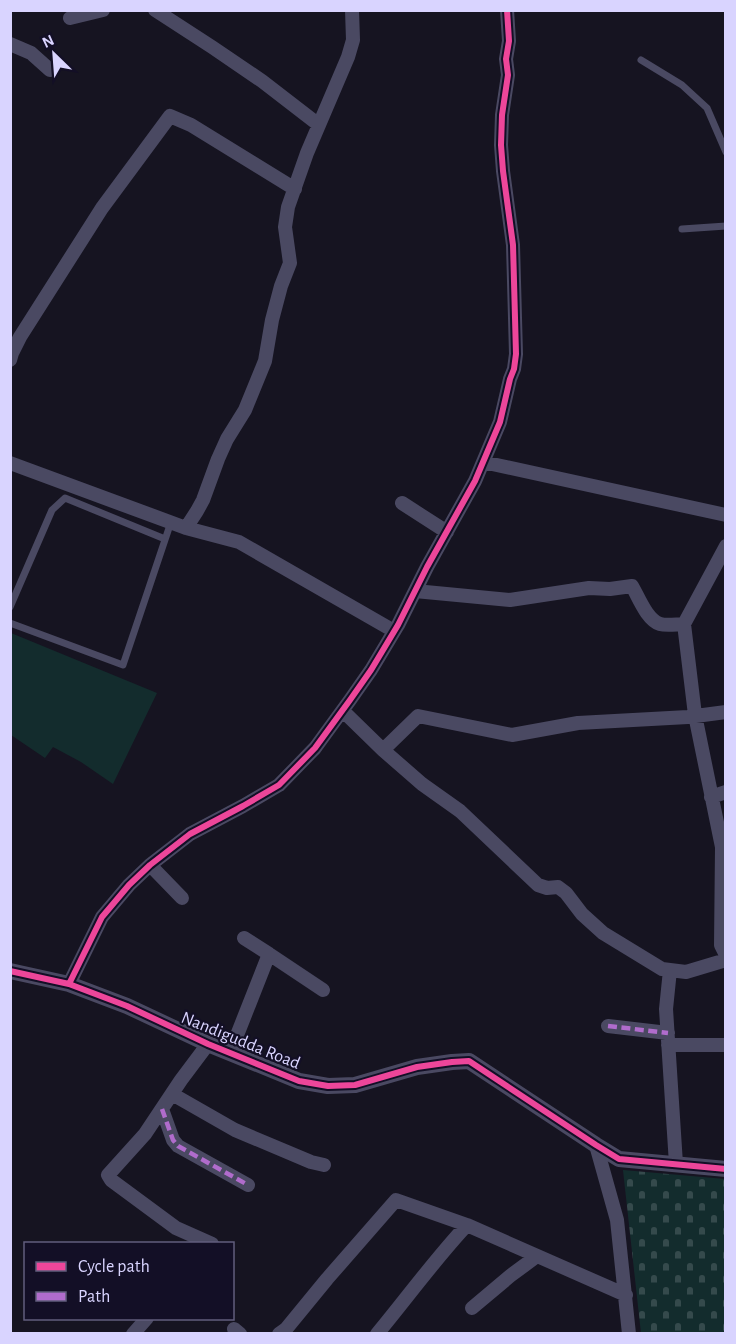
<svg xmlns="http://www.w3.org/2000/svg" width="736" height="1344" font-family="'Alegreya Sans',sans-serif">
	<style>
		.cemetery { fill: url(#cemetery-stones) }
		.park { fill: #132c2d }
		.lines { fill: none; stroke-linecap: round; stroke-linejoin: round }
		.service { stroke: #4a4962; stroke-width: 7 }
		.minor { stroke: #4a4962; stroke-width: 14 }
		.tertiary { stroke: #4a4962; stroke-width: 16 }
		.quiet { stroke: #b06ccc; stroke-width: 4.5; stroke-dasharray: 9 4.5; stroke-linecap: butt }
		.cycleway-casing { stroke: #130f26; stroke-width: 10 }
		.cycleway { stroke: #ed469a; stroke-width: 6 }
		.labels { text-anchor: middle; stroke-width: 4.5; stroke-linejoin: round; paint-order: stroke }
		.street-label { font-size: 18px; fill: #d9d4ff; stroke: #130f26 }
	</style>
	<defs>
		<pattern id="cemetery-stones" width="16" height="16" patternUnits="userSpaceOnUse" patternTransform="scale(1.5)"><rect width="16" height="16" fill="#132c2d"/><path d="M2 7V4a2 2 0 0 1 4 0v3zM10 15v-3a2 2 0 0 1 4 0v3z" fill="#354a4c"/></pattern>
	</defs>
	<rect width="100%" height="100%" fill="#161421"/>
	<path class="cemetery" d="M623,1170L725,1179V1333H641Z"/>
	<path class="park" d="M11,633L157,693L113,784L81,762L53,747L45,758L11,735Z"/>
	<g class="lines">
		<path class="service" d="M641,60L682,85L707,108L726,152
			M682,229L726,226
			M10,607L52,510L65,498L165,539
			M10,623L123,665L171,522"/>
		<path class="minor" d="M155,10L212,47L262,81L319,125
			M70,18L103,10
			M10,44L31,53L50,70
			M10,360L12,353L20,337L102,208L170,116L191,125L295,189
			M483,462L726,515
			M10,463L186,528L239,542L394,631
			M402,503L447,532
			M186,528L197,511L203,500L218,459L227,439L245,410L265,361L272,320L281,286L290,263L285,227L288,207L307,153L348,57L353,40L352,10
			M726,546L684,624L695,715L722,847L721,945L726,955
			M415,591L510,600L589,588L610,589L632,586C639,598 647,620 660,624C667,626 677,624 684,624
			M343,711L383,750L422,784L460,811L538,885L547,888L558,887L566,893L582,914L603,933L662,969L686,972L726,960
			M383,750L418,716L512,735L578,723L688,717L726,712
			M711,797L726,792
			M150,865L182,898
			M244,938L269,954
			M670,970L666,1009L676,1164
			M69,984L102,917L129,885L150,865L190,834L243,806L279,785L315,748L350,700L371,670L398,625L427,567L475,481L500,422L510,379L514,369L516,354L513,245L503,171L501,145L502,115L508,75L506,59L509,41L507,10
			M608,1026L668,1033
			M208,1044L181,1080L145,1134L108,1175L111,1180L176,1228L212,1244
			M668,1045H726
			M230,1053L269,954L323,990
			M172,1094L235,1130L311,1162L324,1165
			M162,1109L173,1140L178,1146L248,1185
			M596,1145L617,1220L629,1334
			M472,1308L510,1276L537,1256
			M234,1329L240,1334
			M133,1334L147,1318
			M279,1334L286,1329L327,1279L396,1200L467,1225L626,1295
			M377,1334C407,1298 435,1259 467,1225"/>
		<path class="tertiary" d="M10,971L69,984L127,1006L208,1044L299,1081L328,1086L355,1085L417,1067L452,1062L469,1061L596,1145L619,1159L726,1169"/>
		<path class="quiet" d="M608,1026L668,1033
			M162,1109L173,1140L178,1146L248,1185"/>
		<g class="cycleway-casing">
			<path id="cycleway" d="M10,971L69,984L127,1006L208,1044L299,1081L328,1086L355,1085L417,1067L452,1062L469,1061L596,1145L619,1159L726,1169
				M69,984L102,917L129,885L150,865L190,834L243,806L279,785L315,748L350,700L371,670L398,625L427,567L475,481L500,422L510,379L514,369L516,354L513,245L503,171L501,145L502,115L508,75L506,59L509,41L507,10"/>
		</g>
		<use href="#cycleway" class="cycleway"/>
	</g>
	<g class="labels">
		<g class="street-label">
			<text transform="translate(241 1040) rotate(22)" y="6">Nandigudda Road</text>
		</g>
	</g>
	<rect width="736" height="1344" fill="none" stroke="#d9d4ff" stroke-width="24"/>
	<rect x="24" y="1242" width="210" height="78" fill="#130f26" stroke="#625e7d" stroke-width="1.5"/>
	<rect x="36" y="1262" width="30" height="9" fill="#ed469a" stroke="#625e7d" stroke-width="1.5"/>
	<text x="78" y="1272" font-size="18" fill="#d9d4ff">Cycle path</text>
	<rect x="36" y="1292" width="30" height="9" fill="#b06ccc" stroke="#625e7d" stroke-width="1.5"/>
	<text x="78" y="1302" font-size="18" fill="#d9d4ff">Path</text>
	<g transform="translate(54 54) rotate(335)" stroke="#130f26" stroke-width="4.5" paint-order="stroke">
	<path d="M0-4.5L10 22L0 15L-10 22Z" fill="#d9d4ff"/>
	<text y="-9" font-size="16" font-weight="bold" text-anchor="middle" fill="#d9d4ff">N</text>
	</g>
</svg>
